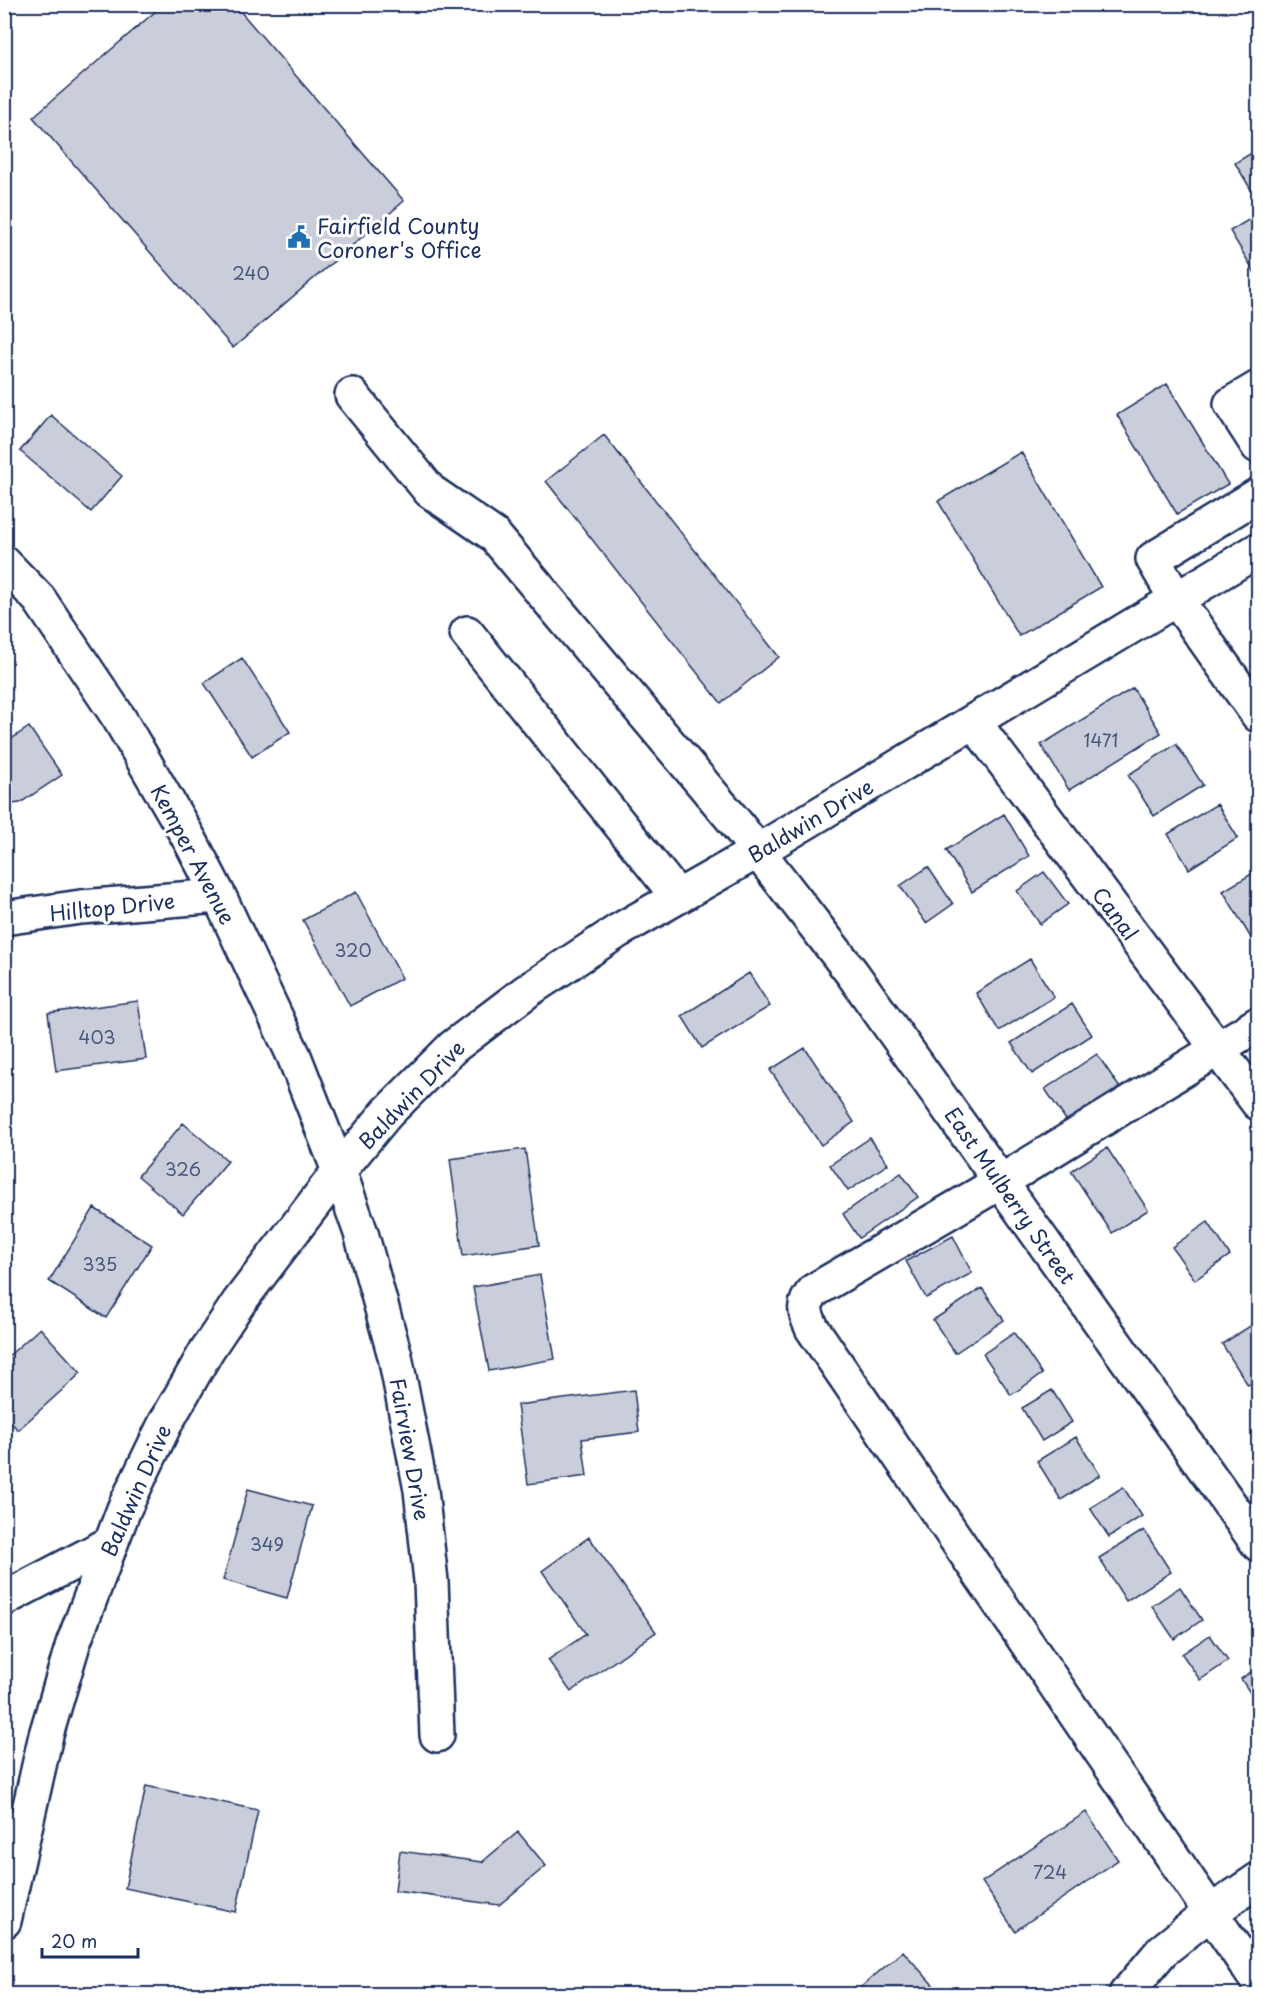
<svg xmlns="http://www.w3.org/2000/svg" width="1263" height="1999" font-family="'Playpen Sans',sans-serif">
<rect width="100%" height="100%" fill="#fff"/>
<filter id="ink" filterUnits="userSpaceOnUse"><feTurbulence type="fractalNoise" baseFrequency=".0167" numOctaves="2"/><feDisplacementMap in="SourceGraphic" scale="12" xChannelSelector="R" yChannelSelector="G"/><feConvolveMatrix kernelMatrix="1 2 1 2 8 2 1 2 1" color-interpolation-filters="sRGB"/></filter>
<g filter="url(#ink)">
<path fill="#caceda" stroke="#1b2f5e" stroke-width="1.5" d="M164 4H234L404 201 233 348 33 117Z
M1258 149V201L1235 163Z
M1258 214V278L1230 231Z
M1167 384 1228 484 1177 514 1117 415Z
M51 415 122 476 91 512 20 451Z
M604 435 779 657 721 703 546 481Z
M1021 452 1101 587 1019 636 938 501Z
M242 658 290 732 252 757 204 683Z
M1133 688 1161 733 1069 790 1041 745Z
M29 727 62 775 20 803 4 805V744Z
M1176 744 1203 785 1154 816 1128 775Z
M1217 804 1238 838 1189 869 1168 834Z
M1004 814 1029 856 972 892 946 850Z
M928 867 953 904 926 923 900 886Z
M1258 870V934L1251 938 1223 891Z
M1044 872 1068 904 1040 924 1017 891Z
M356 892 402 978 350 1006 303 920Z
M1030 959 1054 997 999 1031 976 993Z
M749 973 770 1006 702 1048 682 1016Z
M138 1001 146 1059 56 1071 48 1013Z
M1072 1004 1092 1035 1032 1074 1011 1043Z
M805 1048 854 1122 821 1145 770 1070Z
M1097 1054 1120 1088 1068 1123 1045 1089Z
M183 1123 228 1161 183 1214 138 1176Z
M870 1138 888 1164 848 1191 830 1165Z
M1107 1148 1148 1210 1112 1233 1071 1171Z
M525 1149 539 1245 463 1256 450 1159Z
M901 1173 918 1197 859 1238 843 1214Z
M94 1208 152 1245 106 1318 49 1281Z
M1208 1222 1230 1255 1195 1280 1172 1247Z
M953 1236 972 1273 926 1298 906 1261Z
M540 1275 555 1359 489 1371 473 1287Z
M982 1288 1004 1320 955 1353 933 1320Z
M1258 1321V1378L1248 1385 1222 1344Z
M40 1328 81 1373 18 1430 4 1415V1360Z
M1014 1333 1042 1374 1011 1395 983 1354Z
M634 1390 639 1432 582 1439 587 1476 528 1484 517 1405Z
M1052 1390 1072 1422 1042 1441 1022 1408Z
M1076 1437 1100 1475 1061 1500 1037 1461Z
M1123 1487 1142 1516 1109 1537 1090 1508Z
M248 1489 312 1506 287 1598 223 1580Z
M1144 1530 1171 1572 1126 1601 1099 1558Z
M589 1537 656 1632 571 1692 548 1660 586 1634 542 1571Z
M1180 1587 1202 1620 1174 1639 1152 1606Z
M1210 1635 1228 1661 1200 1680 1182 1654Z
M1258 1667V1705L1241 1679Z
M146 1786 258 1810 236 1912 125 1888Z
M1086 1812 1118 1860 1015 1931 982 1882Z
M518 1832 546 1866 499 1905 395 1891 400 1851 482 1862Z
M903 1951 941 1994H853Z"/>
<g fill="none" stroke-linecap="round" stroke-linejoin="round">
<g stroke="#1b2f5e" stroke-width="38">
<path id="minor" d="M1258 388 1231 404 1258 446
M352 395 430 491 494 535 735 822 852 973 1258 1544
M1258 495 1153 559 1176 599 1258 715
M4 563 39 599 119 718 191 842 219 896 294 1056 339 1171 361 1233 395 1356 421 1490 431 1581 437 1735
M467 633 678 897
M974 722 1258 1103
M4 918 81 907 219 896
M1258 1024 1002 1181 815 1290C802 1304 804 1311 812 1328L1258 1982
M4 1599 109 1544
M4 1921 46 1735 73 1644 124 1509 165 1424 207 1350 239 1302 339 1171 387 1113 453 1047 527 991 618 931 758 851 1258 550
M1126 1994 1162 1951 1211 1912 1258 1880"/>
</g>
<use href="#minor" stroke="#fff" stroke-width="33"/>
</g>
</g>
<defs>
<g id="civic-bare" transform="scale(1.8)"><path d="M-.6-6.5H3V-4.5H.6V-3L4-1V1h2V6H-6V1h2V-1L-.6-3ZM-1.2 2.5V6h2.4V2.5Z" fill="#1f6fb2" stroke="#fff" stroke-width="2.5" paint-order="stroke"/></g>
</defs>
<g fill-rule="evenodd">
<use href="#civic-bare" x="299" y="237"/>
</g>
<g text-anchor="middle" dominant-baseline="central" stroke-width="6" stroke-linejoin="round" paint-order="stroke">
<g font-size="18" fill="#47577d">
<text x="251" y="272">240</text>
<text x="1101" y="739">1471</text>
<text x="353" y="949">320</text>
<text x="97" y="1036">403</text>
<text x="183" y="1168">326</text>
<text x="100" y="1263">335</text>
<text x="267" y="1543">349</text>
<text x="1050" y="1871">724</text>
</g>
<g font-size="21" fill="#1b2f5e" stroke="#fff" text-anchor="start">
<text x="317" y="225">Fairfield County<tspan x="317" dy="24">Coroner's Office</tspan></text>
</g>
<g font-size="21" fill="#1b2f5e" stroke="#fff">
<text transform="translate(810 820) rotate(-31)">Baldwin Drive</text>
<text transform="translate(194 854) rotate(62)">Kemper Avenue</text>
<text transform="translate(112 906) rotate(-6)">Hilltop Drive</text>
<text transform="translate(1116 913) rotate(53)">Canal</text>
<text transform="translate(411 1094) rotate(-46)">Baldwin Drive</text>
<text transform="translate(1011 1195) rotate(55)">East Mulberry Street</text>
<text transform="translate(411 1449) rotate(80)">Fairview Drive</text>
<text transform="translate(135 1490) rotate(-66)">Baldwin Drive</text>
</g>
</g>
<rect width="1263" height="1999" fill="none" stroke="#fff" stroke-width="24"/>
<rect x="12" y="12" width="1239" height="1975" fill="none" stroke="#1b2f5e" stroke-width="2" filter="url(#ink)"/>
<path d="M42 1948v9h96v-9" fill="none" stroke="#1b2f5e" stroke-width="3"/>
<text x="51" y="1948" font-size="18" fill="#1b2f5e" stroke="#ffffff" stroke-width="4.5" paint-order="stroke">20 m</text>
</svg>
